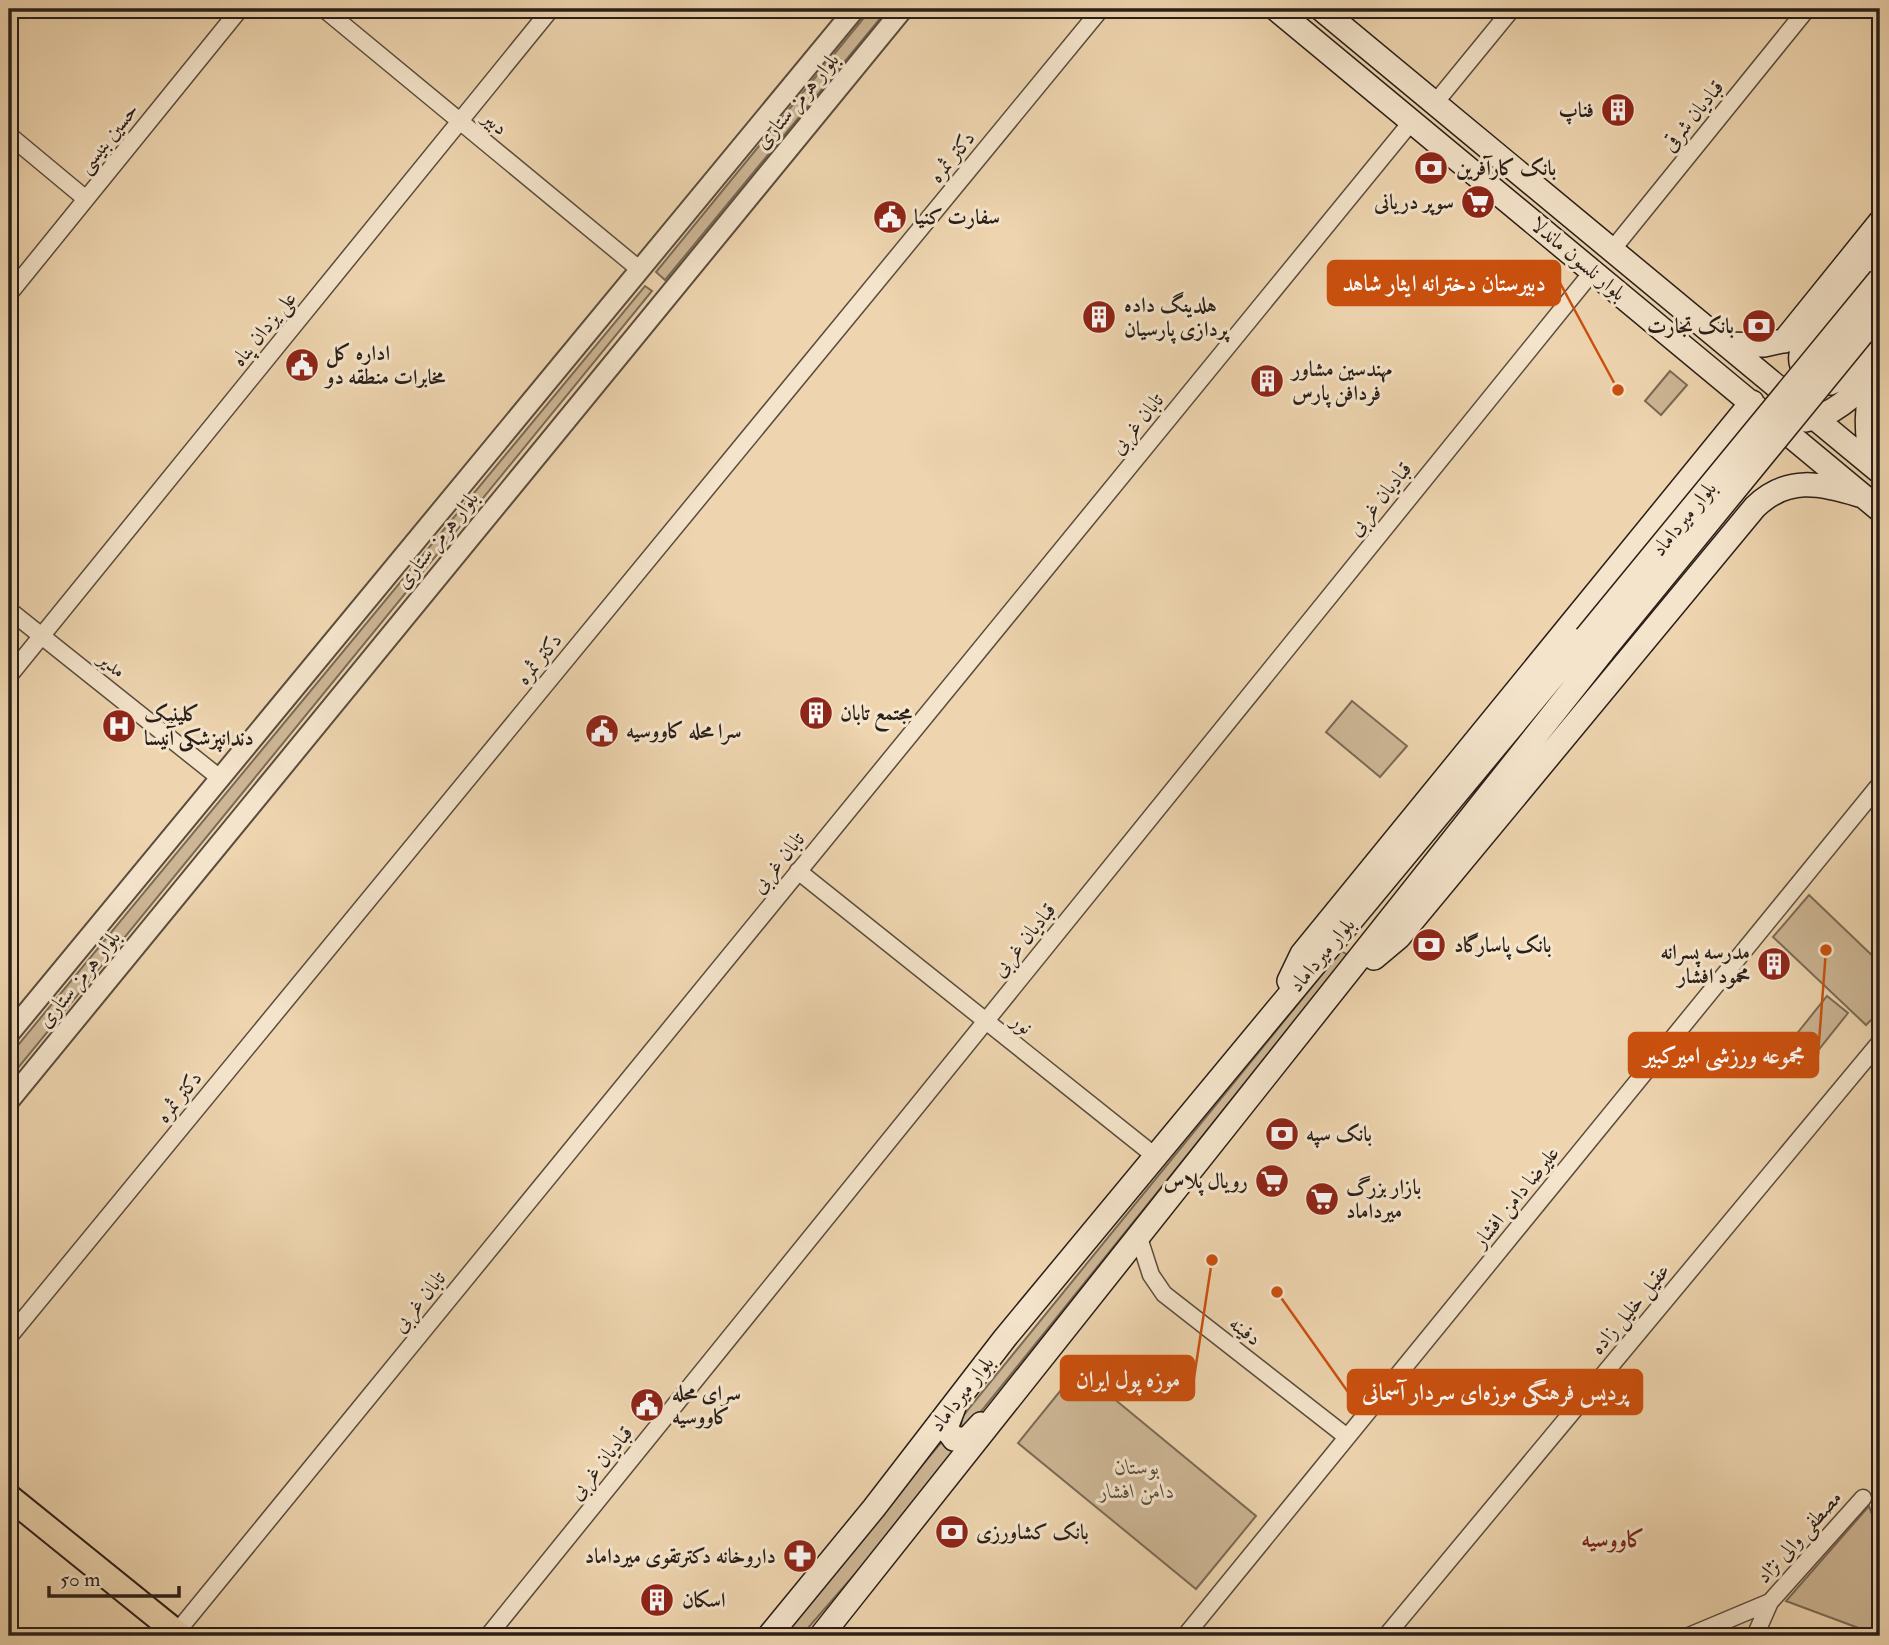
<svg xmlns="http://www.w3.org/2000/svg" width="1889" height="1645" font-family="'IM FELL Double Pica',Amiri,serif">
<rect width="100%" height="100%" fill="#eed5af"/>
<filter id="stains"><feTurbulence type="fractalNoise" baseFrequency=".00286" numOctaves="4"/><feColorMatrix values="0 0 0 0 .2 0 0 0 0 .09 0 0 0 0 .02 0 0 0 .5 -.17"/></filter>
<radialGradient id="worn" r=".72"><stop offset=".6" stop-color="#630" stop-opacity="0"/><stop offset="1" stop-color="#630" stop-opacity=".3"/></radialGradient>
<path fill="#cdb695" stroke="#7b6a56" stroke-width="2" d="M871 9H888L665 280 656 272Z
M645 286 652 291 9 1079V1056Z
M1670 371 1687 385 1661 415 1645 401Z
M1352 701 1407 746 1380 777 1326 732Z
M1809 895 1880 963V1011L1866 1025 1773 937Z
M1341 951 1348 955 971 1424 961 1427 962 1417Z
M1827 996 1848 1013 1816 1053 1795 1036Z
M1078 1369 1256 1516 1196 1589 1018 1443Z
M944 1439 952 1449 962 1451 801 1636H779Z
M1869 1506 1880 1538V1636L1786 1601Z"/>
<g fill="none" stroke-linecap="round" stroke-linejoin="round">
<g stroke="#5a4c3e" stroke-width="19">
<path id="minor" d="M324 9 639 269
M1435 103 1512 9
M9 135 86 199
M1612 250 1807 9
M9 294 240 9
M9 610 221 779
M9 676 551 9
M798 871 1155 1156
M1140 1241 1151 1275 1164 1294 1347 1437
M9 1337 1101 9
M176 1633 1412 121
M488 1636 1593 271
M1185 1636 1880 784
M1386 1636 1880 1042
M1689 1636 1770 1602 1863 1498
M1755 1636 1770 1602"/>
</g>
<g stroke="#5a4c3e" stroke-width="23">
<path id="tertiary" d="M9 1034 855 9
M9 1101 903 9"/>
</g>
<g stroke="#291e18" stroke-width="26">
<path id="secondary" d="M1276 9 1880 510
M1321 9 1880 472
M1874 318C1865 352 1864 369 1830 383 1808 378 1793 367 1805 343L1880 252
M1784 341 1880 222
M1726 344 1764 345 1796 338
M1805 420C1837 416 1859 389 1880 368
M1873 466C1865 433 1865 404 1876 372
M1374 958 1399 937 1755 507C1787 476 1820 483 1859 495
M1289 981 1302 954 1752 402
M954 1407 946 1428 954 1439H967L981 1424
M769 1636 874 1508 1005 1338 1586 637
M821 1636C1084 1309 1344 980 1603 651"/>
</g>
<g stroke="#291e18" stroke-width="28">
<path id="primary" d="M9 1497 181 1636"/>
</g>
<use href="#minor" stroke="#f4e4cb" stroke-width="16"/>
<use href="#tertiary" stroke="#f4e4cb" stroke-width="19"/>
<use href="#secondary" stroke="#f4e4cb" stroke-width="23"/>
<use href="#primary" stroke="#eed5af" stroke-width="24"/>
<g stroke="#291e18" stroke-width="26" stroke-linecap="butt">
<path id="secondary-bridge" d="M1586 637 1880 279
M1603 651 1880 312"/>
</g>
<use href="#secondary-bridge" stroke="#f4e4cb" stroke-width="23"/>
</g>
<defs>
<g id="building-disc" transform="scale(1.75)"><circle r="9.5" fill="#8f2418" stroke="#f4e4cb"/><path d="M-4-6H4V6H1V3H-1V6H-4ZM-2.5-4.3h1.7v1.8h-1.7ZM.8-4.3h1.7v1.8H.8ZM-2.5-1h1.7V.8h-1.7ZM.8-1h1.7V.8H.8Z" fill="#fff"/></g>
<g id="bank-disc" transform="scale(1.75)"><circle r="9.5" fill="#8f2418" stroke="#f4e4cb"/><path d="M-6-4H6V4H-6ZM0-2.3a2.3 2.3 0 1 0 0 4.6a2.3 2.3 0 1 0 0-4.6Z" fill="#fff"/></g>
<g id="supermarket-disc" transform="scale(1.75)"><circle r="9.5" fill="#8f2418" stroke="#f4e4cb"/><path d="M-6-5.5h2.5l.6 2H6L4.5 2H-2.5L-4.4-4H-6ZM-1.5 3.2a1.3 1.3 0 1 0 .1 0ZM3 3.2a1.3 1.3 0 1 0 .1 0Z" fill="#fff"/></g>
<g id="civic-disc" transform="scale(1.75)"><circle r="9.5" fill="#8f2418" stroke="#f4e4cb"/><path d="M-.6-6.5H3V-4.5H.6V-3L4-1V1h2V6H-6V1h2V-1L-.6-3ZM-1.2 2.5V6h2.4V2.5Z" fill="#fff"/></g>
<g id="hospital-disc" transform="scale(1.75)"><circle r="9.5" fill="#8f2418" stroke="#f4e4cb"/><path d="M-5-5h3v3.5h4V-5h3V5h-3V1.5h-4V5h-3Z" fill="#fff"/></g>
<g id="pharmacy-disc" transform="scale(1.75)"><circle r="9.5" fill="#8f2418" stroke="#f4e4cb"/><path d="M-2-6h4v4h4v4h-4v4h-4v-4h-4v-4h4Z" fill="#fff"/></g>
</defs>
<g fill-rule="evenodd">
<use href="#building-disc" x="1618" y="110"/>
<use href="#bank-disc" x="1431" y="168"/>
<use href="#supermarket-disc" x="1478" y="202"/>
<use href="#civic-disc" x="890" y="217"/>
<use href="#building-disc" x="1099" y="317"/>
<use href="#bank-disc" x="1759" y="326"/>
<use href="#civic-disc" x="302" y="365"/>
<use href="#building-disc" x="1267" y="381"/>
<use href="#building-disc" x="816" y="713"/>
<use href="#hospital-disc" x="119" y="726"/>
<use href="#civic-disc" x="602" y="731"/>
<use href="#bank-disc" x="1429" y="945"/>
<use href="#building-disc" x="1774" y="964"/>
<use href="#bank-disc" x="1282" y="1134"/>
<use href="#supermarket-disc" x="1272" y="1181"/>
<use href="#supermarket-disc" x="1322" y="1199"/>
<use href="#civic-disc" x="647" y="1405"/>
<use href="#bank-disc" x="952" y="1532"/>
<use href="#pharmacy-disc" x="800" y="1556"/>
<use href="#building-disc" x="657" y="1600"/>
</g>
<g text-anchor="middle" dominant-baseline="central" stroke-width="6" stroke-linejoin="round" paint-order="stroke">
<g font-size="21" fill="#291e18" stroke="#f4e4cb">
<text transform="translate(797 101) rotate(-50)">بلوار هرمز ستاری</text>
<text transform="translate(1693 116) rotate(-51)">قبادیان شرقی</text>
<text transform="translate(495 123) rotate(40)">دبیر</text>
<text transform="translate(108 138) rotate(-51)">حسین بنیسی</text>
<text transform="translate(952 157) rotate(-51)">دکتر ثمره</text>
<text transform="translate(1578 259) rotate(40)">بلوار نلسون ماندلا</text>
<text transform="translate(264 329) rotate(-51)">علی یزدان پناه</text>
<text transform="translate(1137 424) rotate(-51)">تابان غربی</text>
<text transform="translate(1380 499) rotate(-51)">قبادیان غربی</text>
<text transform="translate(1684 519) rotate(-51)">بلوار میرداماد</text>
<text transform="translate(437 540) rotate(-51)">بلوار هرمز ستاری</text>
<text transform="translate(539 659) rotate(-51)">دکتر ثمره</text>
<text transform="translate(112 665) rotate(39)">مدیر</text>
<text transform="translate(778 863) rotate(-51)">تابان غربی</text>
<text transform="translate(1024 940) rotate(-51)">قبادیان غربی</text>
<text transform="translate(1322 955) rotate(-50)">بلوار میرداماد</text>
<text transform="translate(79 979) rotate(-51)">بلوار هرمز ستاری</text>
<text transform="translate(1022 1024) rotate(39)">نور</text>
<text transform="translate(179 1097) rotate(-51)">دکتر ثمره</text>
<text transform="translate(1516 1197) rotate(-51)">علیرضا دامن افشار</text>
<text transform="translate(419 1302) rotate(-51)">تابان غربی</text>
<text transform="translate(1630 1309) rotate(-50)">عقیل خلیل زاده</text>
<text transform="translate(1245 1331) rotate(38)">دفینه</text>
<text transform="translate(962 1394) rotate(-52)">بلوار میرداماد</text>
<text transform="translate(601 1463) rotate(-51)">قبادیان غربی</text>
<text transform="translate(1799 1537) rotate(-48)">مصطفی والی نژاد</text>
</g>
<g font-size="21" font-weight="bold" fill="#291e18" stroke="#f4e4cb" text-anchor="start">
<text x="1594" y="110" text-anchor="end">فناپ</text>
<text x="1456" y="168">بانک کارآفرین</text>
<text x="1454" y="202" text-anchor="end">سوپر دریانی</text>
<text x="914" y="217">سفارت کنیا</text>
<text x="1124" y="305">هلدینگ داده<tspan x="1124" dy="24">پردازی پارسیان</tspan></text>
<text x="1734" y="326" text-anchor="end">بانک تجارت</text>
<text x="326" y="353">اداره کل<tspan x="326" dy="24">مخابرات منطقه دو</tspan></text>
<text x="1292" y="369">مهندسین مشاور<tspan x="1292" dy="24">فردافن پارس</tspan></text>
<text x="840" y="713">مجتمع تابان</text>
<text x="144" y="714">کلینیک<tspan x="144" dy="24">دندانپزشکی آنیسا</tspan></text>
<text x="626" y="731">سرا محله کاووسیه</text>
<text x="1454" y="945">بانک پاسارگاد</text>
<text x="1750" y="952" text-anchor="end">مدرسه پسرانه<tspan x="1750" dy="24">محمود افشار</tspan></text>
<text x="1306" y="1134">بانک سپه</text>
<text x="1248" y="1181" text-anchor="end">رویال پلاس</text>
<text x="1346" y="1187">بازار بزرگ<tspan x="1346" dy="24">میرداماد</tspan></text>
<text x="672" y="1393">سرای محله<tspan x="672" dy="24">کاووسیه</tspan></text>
<text x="976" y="1532">بانک کشاورزی</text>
<text x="776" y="1556" text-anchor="end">داروخانه دکترتقوی میرداماد</text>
<text x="682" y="1600">اسکان</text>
</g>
<g font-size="21" font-style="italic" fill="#5a4c3e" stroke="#f4e4cb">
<text x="1137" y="1467">بوستان<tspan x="1137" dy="24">دامن افشار</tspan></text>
</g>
<g font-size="23" font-weight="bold" fill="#7a1f14" stroke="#f4e4cb">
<text x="1613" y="1539">کاووسیه</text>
</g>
</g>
<path fill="none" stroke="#cb500e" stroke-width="2.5" d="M1618 390L1560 283M1826 950L1818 1055M1212 1260L1194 1378M1277 1292L1348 1392"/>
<g fill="#cb500e" stroke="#f4e4cb" stroke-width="2.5">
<circle cx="1618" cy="390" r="7"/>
<circle cx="1826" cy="950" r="7"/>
<circle cx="1212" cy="1260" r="7"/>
<circle cx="1277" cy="1292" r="7"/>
</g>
<g fill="#cb500e" stroke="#cb500e" stroke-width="2.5">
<rect x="1328" y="261" width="232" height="44" rx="7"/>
<rect x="1629" y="1033" width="189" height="44" rx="7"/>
<rect x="1061" y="1356" width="133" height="44" rx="7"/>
<rect x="1348" y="1370" width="294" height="44" rx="7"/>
</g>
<g font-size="23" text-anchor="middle" font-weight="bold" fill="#fff">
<text x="1444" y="291">دبیرستان دخترانه ایثار شاهد</text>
<text x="1724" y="1063">مجموعه ورزشی امیرکبیر</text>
<text x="1128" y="1387">موزه پول ایران</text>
<text x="1495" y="1400">پردیس فرهنگی موزه‌ای سردار آسمانی</text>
</g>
<rect width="1889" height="1645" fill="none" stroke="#eed5af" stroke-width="35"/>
<rect x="10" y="10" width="1868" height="1624" fill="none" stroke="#291e18" stroke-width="3.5"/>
<rect x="18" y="18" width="1854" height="1610" fill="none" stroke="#291e18" stroke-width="2"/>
<path d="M49 1586v10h130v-10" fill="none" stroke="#291e18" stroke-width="3.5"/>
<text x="60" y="1586" font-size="21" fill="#291e18" stroke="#f4e4cb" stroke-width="5" paint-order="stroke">50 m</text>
<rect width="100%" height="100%" filter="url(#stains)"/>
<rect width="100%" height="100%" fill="url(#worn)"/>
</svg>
